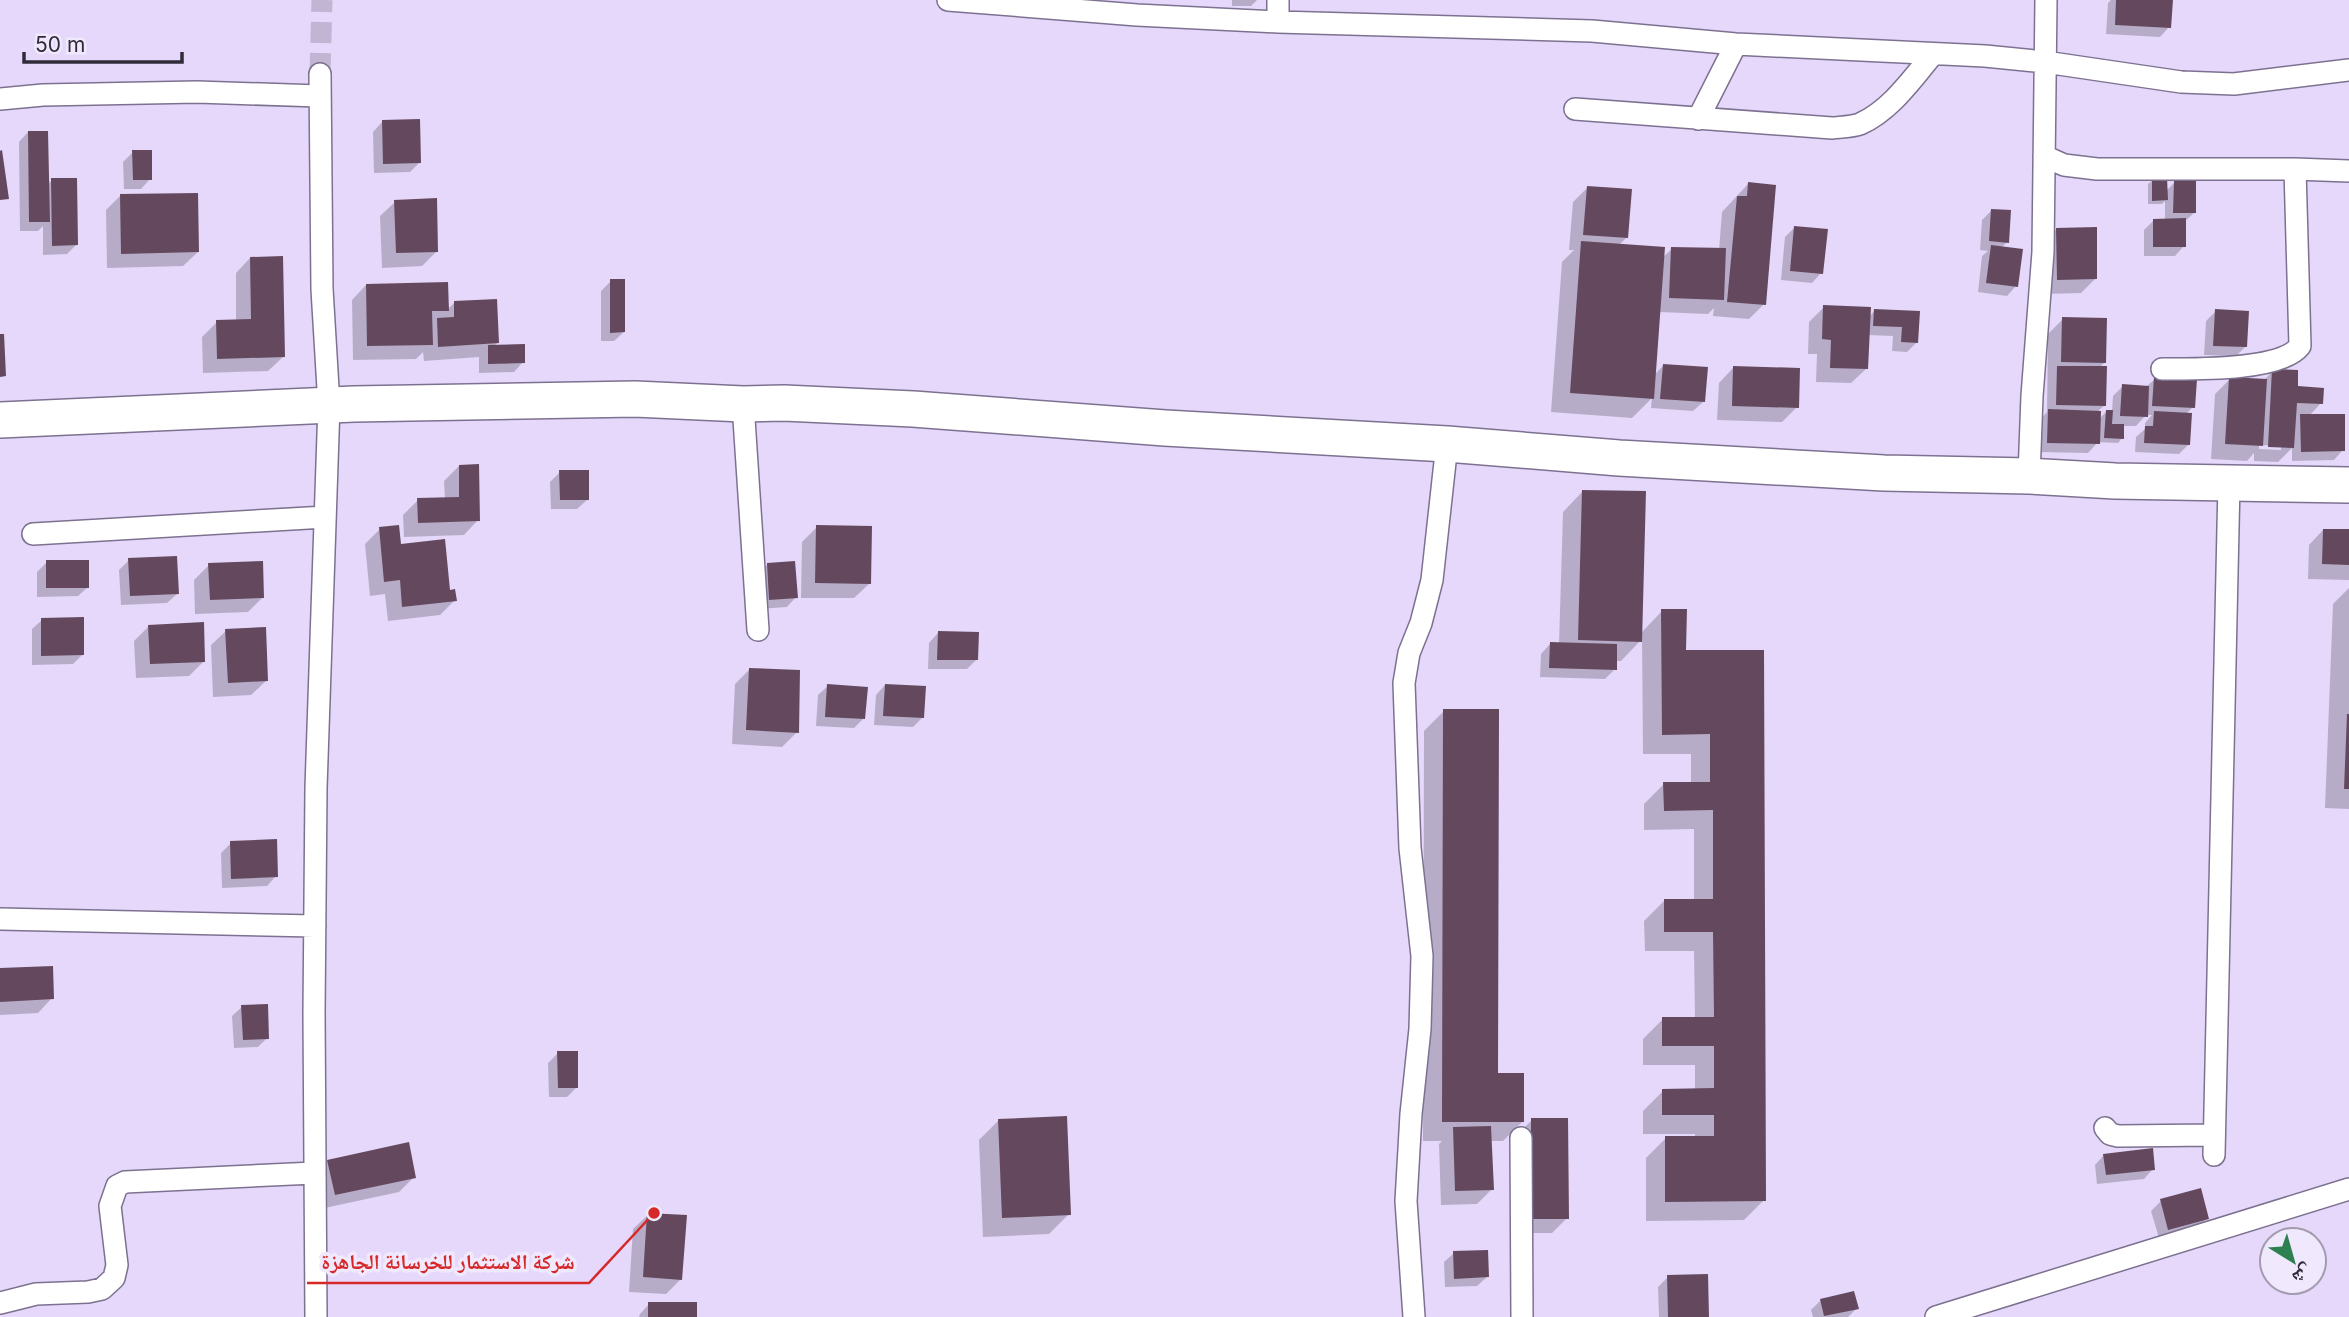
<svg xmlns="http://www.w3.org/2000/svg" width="2349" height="1317" font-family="Inter,'Noto Naskh Arabic',sans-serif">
<rect width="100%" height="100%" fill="#e5d8fa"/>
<path fill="#0003" fill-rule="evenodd" d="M1232 0H1257L1251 6H1232Z
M2111 0H2171L2169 27 2160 37 2106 34 2108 3Z
M382 122 419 163 410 172 374 173 373 132Z
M28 132 47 185 52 180 76 245 67 254 43 255V226L38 231H20L19 142Z
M133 152 150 179 141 189H124L123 162Z
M2153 180 2166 191 2175 182 2194 213 2184 222V246L2175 256H2144V230L2154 220H2165V201L2162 204H2148V184Z
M1748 184 1764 304 1749 319 1713 316 1714 308 1708 314 1659 312 1654 375 1664 365 1703 402 1693 411 1651 408 1652 398 1632 418 1551 412 1562 262 1574 250H1569L1573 202 1588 187 1626 238 1619 245 1663 257 1672 249 1719 250 1722 212Z
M121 195 198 252 183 266 107 268 106 210Z
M395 202 437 251 422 266 382 268 380 216Z
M1991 211 2007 242 2001 248 2016 286 2007 296 1978 292 1982 256 1988 251 1980 250 1982 220Z
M1795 227 1821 273 1812 283 1781 280 1785 237Z
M2056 230 2096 278 2081 293 2043 294 2041 245Z
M250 258 283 357 268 371 203 373 202 337 217 322 236 321V273Z
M611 281 624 332 614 341H601V291Z
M366 285 447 310 454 303 498 342 493 347 523 362 514 372 479 373V357L424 361 423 352 416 359 353 360 352 300Z
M1824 307 1869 317 1875 310 1918 312 1917 342 1907 352 1892 351 1893 336 1868 335 1866 369 1851 383 1816 382 1817 354H1808L1809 322Z
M2216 311 2245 347 2236 356 2204 355 2206 321Z
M2063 319 2105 362 2099 368 2105 405 2099 410V419L2106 412H2112L2113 396 2123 386 2146 387 2155 379 2193 407 2185 415 2189 444 2179 454 2135 452 2136 437 2145 429V423L2152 415H2146L2136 426H2123L2122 438 2118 443 2098 442 2088 453 2038 452 2040 420 2047 412 2048 334Z
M1733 368 1797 407 1782 422 1717 420 1719 383Z
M2273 371 2321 403 2309 416 2343 450 2334 460 2292 461V448L2278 462 2254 461V453L2247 461 2211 459 2215 394 2230 379 2263 381ZM2259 445 2281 446V450L2259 449Z
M459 466 478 520 464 535 404 537 403 515 418 500 445 499 444 481Z
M560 472 587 500 577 509H551L550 482Z
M1582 492 1641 633 1662 611 1685 652 1763 651 1764 1200 1744 1220 1646 1221V1158L1666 1138H1695V1134H1643V1111L1663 1091 1695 1090V1065H1643V1039L1663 1019H1695L1694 951H1645L1644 921 1664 901H1694V829L1644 830V804L1664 784H1691V754H1643L1642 639 1621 661H1615V669L1605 679 1540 677 1541 654 1550 644H1559L1563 512Z
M817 527 869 584 854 598H801L802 542Z
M380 529 449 592 455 600 440 615 388 621 385 594 370 596 365 544Z
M2323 530 2349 531V580L2308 579 2309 545Z
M129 560 177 594 167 603 121 605 119 570Z
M47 562 88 587 78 596 37 597V572Z
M768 564 796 597 787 607 760 609 758 574Z
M209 565 263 597 248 612 195 614 194 580Z
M2349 588V809L2325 808 2333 604Z
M42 620 82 655 73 664 32 665V629Z
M149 626 204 661 189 676 136 678 134 641Z
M226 631 266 681 251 695 213 697 211 645Z
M938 633 976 660 967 669H928L929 643Z
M750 669 797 732 782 747 732 744 735 684Z
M885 685 922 718 913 727 874 725 876 695Z
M828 686 864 718 854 728 816 726 818 695Z
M1444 711 1497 1075 1523 1121 1503 1141H1490L1492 1189 1477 1204 1441 1205 1439 1144 1442 1141H1423L1424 731Z
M231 843 276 876 267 886 222 888 221 853Z
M0 970 52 998 38 1013 0 1015Z
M242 1007 267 1038 258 1047 234 1048 232 1016Z
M558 1053 576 1088 567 1097H549L548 1063Z
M999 1120 1069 1214 1049 1234 983 1237 979 1140Z
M1532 1120 1567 1218 1552 1233H1517V1135Z
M2104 1155 2153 1169 2144 1179 2097 1184 2095 1165Z
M328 1161 414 1177 399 1192 320 1209 313 1176Z
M2161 1201 2207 1218 2198 1228 2159 1238 2151 1211Z
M648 1215 681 1279 666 1294 629 1292 633 1229Z
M1454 1253 1487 1277 1477 1286 1445 1287 1444 1262Z
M1668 1277 1707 1317H1659L1658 1287Z
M1821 1300 1857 1308 1848 1317H1813L1811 1310Z
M649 1304 695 1317H639L640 1314Z"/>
<path fill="#64495e" d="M2116 0H2173L2171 28 2115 25Z
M420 119 421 163 383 164 382 120Z
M28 131H48L50 222H29Z
M2 150 9 199 0 200V151Z
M132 150H152V180H133Z
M2167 177 2168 200 2152 201V178Z
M51 178H77L78 245 52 246Z
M2174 181H2196V213H2173Z
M1748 182 1776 185 1766 305 1727 302 1737 196H1747Z
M1587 186 1632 189 1628 238 1583 235Z
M198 193 199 252 121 254 120 194Z
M437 198 438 252 396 253 394 200Z
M1991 209 2011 210 2009 243 1989 241Z
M2186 218V247H2153V219Z
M1794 226 1828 229 1823 274 1790 271Z
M2097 227V279L2057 280 2056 228Z
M1581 241 1665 247 1654 399 1570 393Z
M1991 245 2023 249 2018 287 1986 283Z
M1671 247 1726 248 1724 300 1669 298Z
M283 256 285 357 217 359 216 320 251 319 250 257Z
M610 279H625V332L610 333Z
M448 282 449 311H432L433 345 367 346 366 284Z
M497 299 499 343 438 347 437 318 454 317V301Z
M1823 305 1871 307 1868 369 1830 368 1831 340 1822 339Z
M1874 309 1920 311 1918 343 1901 342 1902 327 1873 326Z
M2215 309 2249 311 2247 347 2213 346Z
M2062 317 2107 318 2106 363 2061 362Z
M0 334H4L6 376 0 377Z
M525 344V363L488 364V345Z
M1663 364 1708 367 1705 402 1660 399Z
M1733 366 1800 368 1799 408 1732 406Z
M2057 366H2107L2106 406 2056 405Z
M2272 369 2298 370V386L2324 388 2323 404 2297 403 2294 448 2268 447Z
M2154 377 2197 379 2195 408 2152 406Z
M2229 377 2267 379 2263 446 2225 444Z
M2122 384 2149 386 2148 417 2120 416Z
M2048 409 2101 411 2100 444 2047 443Z
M2106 410H2113L2112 424H2124V439L2104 438Z
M2154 411 2192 413 2190 445 2144 443 2145 426H2153Z
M2300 414H2345V451L2301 452Z
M479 464 480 521 418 523 417 498 459 497V465Z
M559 470H589V500H560Z
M1582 490 1646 491 1642 642 1578 640Z
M399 525 401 544 445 539 450 590 455 589 457 601 402 607 400 580 384 582 379 527Z
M816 525 872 526 871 584 815 583Z
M2323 529H2349V565L2322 564Z
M177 556 179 594 130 596 128 558Z
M46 560H89V588H46Z
M263 561 264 598 210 600 208 563Z
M795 561 798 598 769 600 767 563Z
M1661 609H1687L1686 650H1764L1766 1201 1665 1202V1136H1714V1115H1662V1089L1714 1088V1046H1662V1017H1714L1713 932H1664V899H1713V810L1664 811 1663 782H1710V734L1662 735Z
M84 617V655L41 656V618Z
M204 622 205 662 150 664 148 625Z
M266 627 268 681 228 683 225 629Z
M938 631 979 632 978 660H937Z
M1550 642 1617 644V670L1549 668Z
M749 668 800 670 799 733 746 730Z
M827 684 868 687 865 719 825 717Z
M885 684 926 686 924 718 883 716Z
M1443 709H1499L1498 1073H1524V1122H1442Z
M2347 714H2349V789H2344Z
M277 839 278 877 231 879 230 841Z
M53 966 54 999 0 1002V968Z
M268 1004 269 1039 243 1040 241 1005Z
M557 1051H578V1088H558Z
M1067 1116 1071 1215 1002 1218 998 1119Z
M1531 1118H1568L1569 1219H1531Z
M1491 1126 1494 1190 1455 1191 1453 1127Z
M409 1142 416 1178 335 1195 327 1160Z
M2153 1148 2155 1170 2106 1175 2103 1154Z
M2201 1188 2209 1219 2168 1230 2160 1199Z
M647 1213 687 1215 682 1280 643 1277Z
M1488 1250 1489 1277 1454 1279 1453 1251Z
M1708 1274 1709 1317H1668L1667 1275Z
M1854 1291 1859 1309 1824 1316 1820 1299Z
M648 1302H697V1317H648Z"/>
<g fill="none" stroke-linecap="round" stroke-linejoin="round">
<path stroke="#c1b5d3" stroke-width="21" stroke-dasharray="21 10" stroke-linecap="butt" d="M320 74 322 0"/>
<g stroke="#7d7190" stroke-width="24">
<path id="minor" d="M948 0 1137 15 1278 22 1592 31 1736 44 1985 56 2045 62 2181 82 2234 84 2349 70
M1278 22V0
M0 99 43 95 197 92 319 96
M1575 109 1832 128C1841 127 1852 127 1860 124 1891 110 1912 79 1933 54
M1698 119 1736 44
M2044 156 2064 165 2097 169H2295L2349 171
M2162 369C2194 369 2281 371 2300 346L2295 169
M743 404 758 630
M2029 476 2032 396 2043 252 2046 0
M33 534 325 517
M0 919 315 926
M2105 1128 2110 1134 2118 1136 2214 1135
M1521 1138 1522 1317
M2214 1155 2229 483
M0 1303 36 1294 88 1292 102 1289 114 1278 117 1265 110 1206 117 1186 125 1182 314 1173
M316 1317 314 1013 316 788 329 405 322 289 320 74
M1414 1317 1406 1201 1411 1114 1420 1029 1422 956 1410 848 1404 683 1409 653 1421 623 1432 580 1447 444
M1936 1317 2349 1189"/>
</g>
<g stroke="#7d7190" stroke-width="38">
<path id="primary" d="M0 420 354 404 635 399 743 404 784 403 913 409 1165 428 1447 444 1619 458 1884 473 2029 476 2115 481 2349 485"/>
</g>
<use href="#minor" stroke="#fff" stroke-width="21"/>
<use href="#primary" stroke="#fff" stroke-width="35"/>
</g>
<path fill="none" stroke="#d62828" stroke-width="2.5" d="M654 1213L589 1283H307"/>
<circle fill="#d62828" stroke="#f0e8fd" stroke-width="2.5" cx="654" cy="1213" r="7"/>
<g font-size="21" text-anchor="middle" font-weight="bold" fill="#d62828" stroke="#f0e8fd" stroke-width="7" stroke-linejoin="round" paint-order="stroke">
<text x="448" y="1269">شركة الاستثمار للخرسانة الجاهزة</text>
</g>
<g transform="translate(2293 1261) rotate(143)"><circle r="33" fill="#f0e8fd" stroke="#a39cae" stroke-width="2"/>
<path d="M0-5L12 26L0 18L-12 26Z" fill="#2e8051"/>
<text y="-10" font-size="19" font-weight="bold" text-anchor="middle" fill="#302b38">ش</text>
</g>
<path d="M24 52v10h158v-10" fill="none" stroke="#302b38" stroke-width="3.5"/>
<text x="35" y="52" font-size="21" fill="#302b38" stroke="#f0e8fd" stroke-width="5" paint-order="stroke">50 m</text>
</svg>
